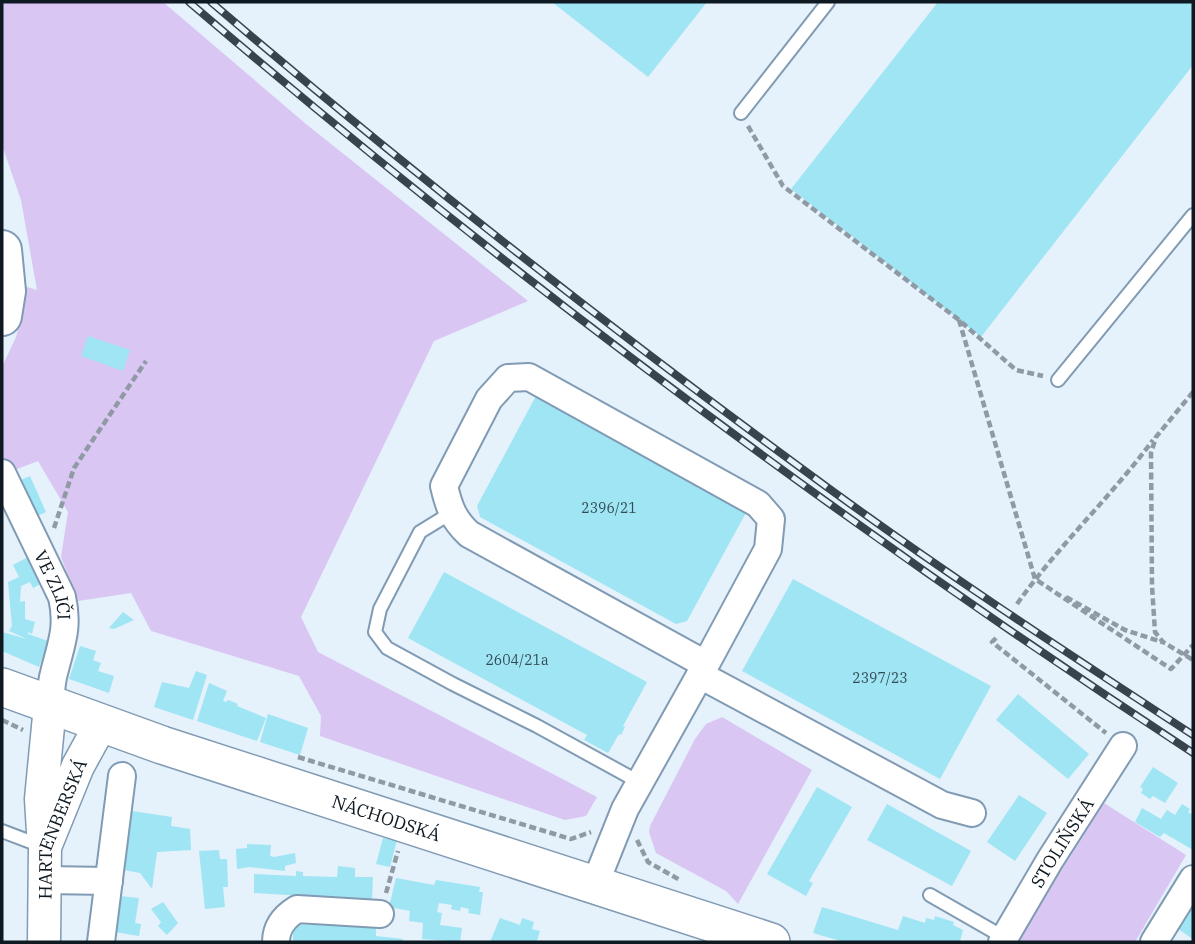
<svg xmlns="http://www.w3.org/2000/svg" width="1195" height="944" font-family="'IBM Plex Serif',serif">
<rect width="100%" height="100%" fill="#e5f1fb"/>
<path fill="#d9c6f3" d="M2 2H163L306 124 528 301 434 341 301 617 318 652 597 797 586 816 565 820 320 736 321 716 299 676 151 631 131 593 78 601 61 557 68 512 38 461 12 471 2 456V367L16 337 22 315 24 286 37 290 21 200 2 145Z
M722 717 812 770 738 904 726 891 656 853 649 832 650 826 695 739 706 724Z
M1104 803 1186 855 1135 942H1019L1021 931Z"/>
<path fill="#9fe5f4" d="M552 2H707L648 77Z
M938 2H1193V65L981 337 791 189Z
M88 336 130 350 123 371 81 356Z
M537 394 748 509 687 621 676 624 480 517 477 506Z
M30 476 46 512 33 518 16 482Z
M32 555 46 581 33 588 30 582 21 586 20 602 25 601V619L35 622 32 634 28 632V634L48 641 39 667 2 651V632L27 639 9 631 12 626 8 582 19 577 13 565Z
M444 572 647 682 623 726 625 727 621 735 619 734 608 753 584 740 587 735 408 638Z
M793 579 991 686 940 779 742 671Z
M123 612 134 620 114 629 109 628Z
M80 646 96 651 93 660 101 663 98 671 114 676 109 693 69 679Z
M196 671 207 675 193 720 154 707 162 682 189 688Z
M209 683 227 691 223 701 226 702 228 700 238 704 237 706 266 718 257 741 197 721Z
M1018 694 1089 754 1068 779 996 720Z
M268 714 308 728 300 755 260 742Z
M1153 767 1178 783 1165 803 1153 796 1150 799 1141 793 1143 789 1140 787Z
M817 787 852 807 809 881 813 883 806 896 767 874Z
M1019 795 1047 813 1015 861 987 842Z
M887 804 971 851 952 886 867 840Z
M1182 804 1190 809 1188 812 1193 815V850L1164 833 1160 837 1135 822 1142 808 1161 819 1167 810 1175 815Z
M132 811 172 817 171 826 190 829 191 850 157 852 152 889 140 873 124 870Z
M383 838 397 840 390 867 376 864Z
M247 844 271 845 270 856 274 857 295 853 296 863 285 866V871L249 867 237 869 236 849 247 848Z
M219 850 220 859H227L228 887H223L225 907 205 909 199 851Z
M338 866 355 868V877H373L372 900 254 893V874L296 876V871L303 872V876L337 877Z
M396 878 434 885 436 880 480 887 479 892H483L480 915 468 913 469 909 461 907 460 911 451 909 452 905 439 903 437 912 442 913 440 925 462 928 460 942 422 939 423 923 409 921 410 911 389 907Z
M120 896 139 898 135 923 141 924 139 936 115 932Z
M1193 901V939L1178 929Z
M163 902 178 923 167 935 158 926 161 922 151 909Z
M822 907 898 930 903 916 925 923 926 918 934 920 935 916 954 922 953 925 963 930 960 942H844L813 933Z
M500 918 520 925 522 918 534 922 532 929 540 931 537 941 490 942Z
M362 923 376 927V936L403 939V942H293V925Z"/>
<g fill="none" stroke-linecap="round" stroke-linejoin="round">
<g stroke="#809bb3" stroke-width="16">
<path id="service" d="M741 113 828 2
M1058 380 1193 215
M451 513 420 532 380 609 375 632 387 648 453 684 537 726 639 782
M2 831 44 847
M930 895 1005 938"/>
</g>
<g stroke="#809bb3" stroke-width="30">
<g id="minor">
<path id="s1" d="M2 473 62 597C69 628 61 644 54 673 51 683 51 695 50 706"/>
<path d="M700 675 768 549 771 519 758 504 529 377 508 378 489 399 444 486C449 507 453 519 469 534L705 664"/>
<path d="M45 880 109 881"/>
<path d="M595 884 625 809 700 675 942 805 972 813"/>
<path d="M101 942 122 776"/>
<path d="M276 942C276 927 284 917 297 909L380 914"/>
<path id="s2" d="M1002 942 1050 860 1123 746"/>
<path d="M1154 942 1193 879"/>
</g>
</g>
<g stroke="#809bb3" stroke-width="35">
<g id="tertiary">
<path d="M43 832 41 799 50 706"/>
<path id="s3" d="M44 942 45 847 78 766 101 724"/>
</g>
</g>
<g stroke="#809bb3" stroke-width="40">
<g id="secondary">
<path id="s4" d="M2 687 162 745 771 942"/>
</g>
</g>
<g stroke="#809bb3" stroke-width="42">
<path id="motorway" d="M2 250 6 291 2 316"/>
</g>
<path stroke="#8f9aa4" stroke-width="4.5" stroke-dasharray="7 3.5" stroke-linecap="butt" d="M748 126 783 186 959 320 1016 370 1043 376
M959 320 1035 579 1171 669 1193 645
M1193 392 1156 437 1151 453 1152 586 1155 632 1163 642 1193 660
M54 528 74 468 146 361
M1066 597 1125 630 1162 642
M1017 604C1058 546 1111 497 1153 440
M996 638 992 642 1106 733
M2 720 23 730
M298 757 571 839 591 832
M637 840 648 862 680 880
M386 893 398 851"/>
<use href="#service" stroke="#fff" stroke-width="12"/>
<use href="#minor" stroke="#fff" stroke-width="26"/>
<use href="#tertiary" stroke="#fff" stroke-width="32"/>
<use href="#secondary" stroke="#fff" stroke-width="37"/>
<use href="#motorway" stroke="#fff" stroke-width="38"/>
<g stroke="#38434c" stroke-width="8">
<path id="rail" d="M189 2C508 275 842 523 1193 753
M211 2C402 165 599 320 801 468 928 562 1061 649 1193 735"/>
</g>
<use href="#rail" stroke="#e5f1fb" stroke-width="5" stroke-dasharray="16" stroke-linecap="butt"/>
</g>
<g text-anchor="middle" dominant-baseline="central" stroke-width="7" stroke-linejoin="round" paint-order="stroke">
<g font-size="14" fill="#334c56">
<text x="609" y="508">2396/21</text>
<text x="517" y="660">2604/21a</text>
<text x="880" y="678">2397/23</text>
</g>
<g font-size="18" fill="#0f1922" stroke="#e5f1fb">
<text stroke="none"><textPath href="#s1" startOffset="124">VE ZLIČI</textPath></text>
<text stroke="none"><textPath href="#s4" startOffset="406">NÁCHODSKÁ</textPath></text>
<text stroke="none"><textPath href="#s3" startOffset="116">HARTENBERSKÁ</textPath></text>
<text stroke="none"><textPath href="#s2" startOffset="116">STOLIŇSKÁ</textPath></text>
</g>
</g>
<rect width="1195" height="944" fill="none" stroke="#0f1922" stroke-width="7"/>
</svg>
